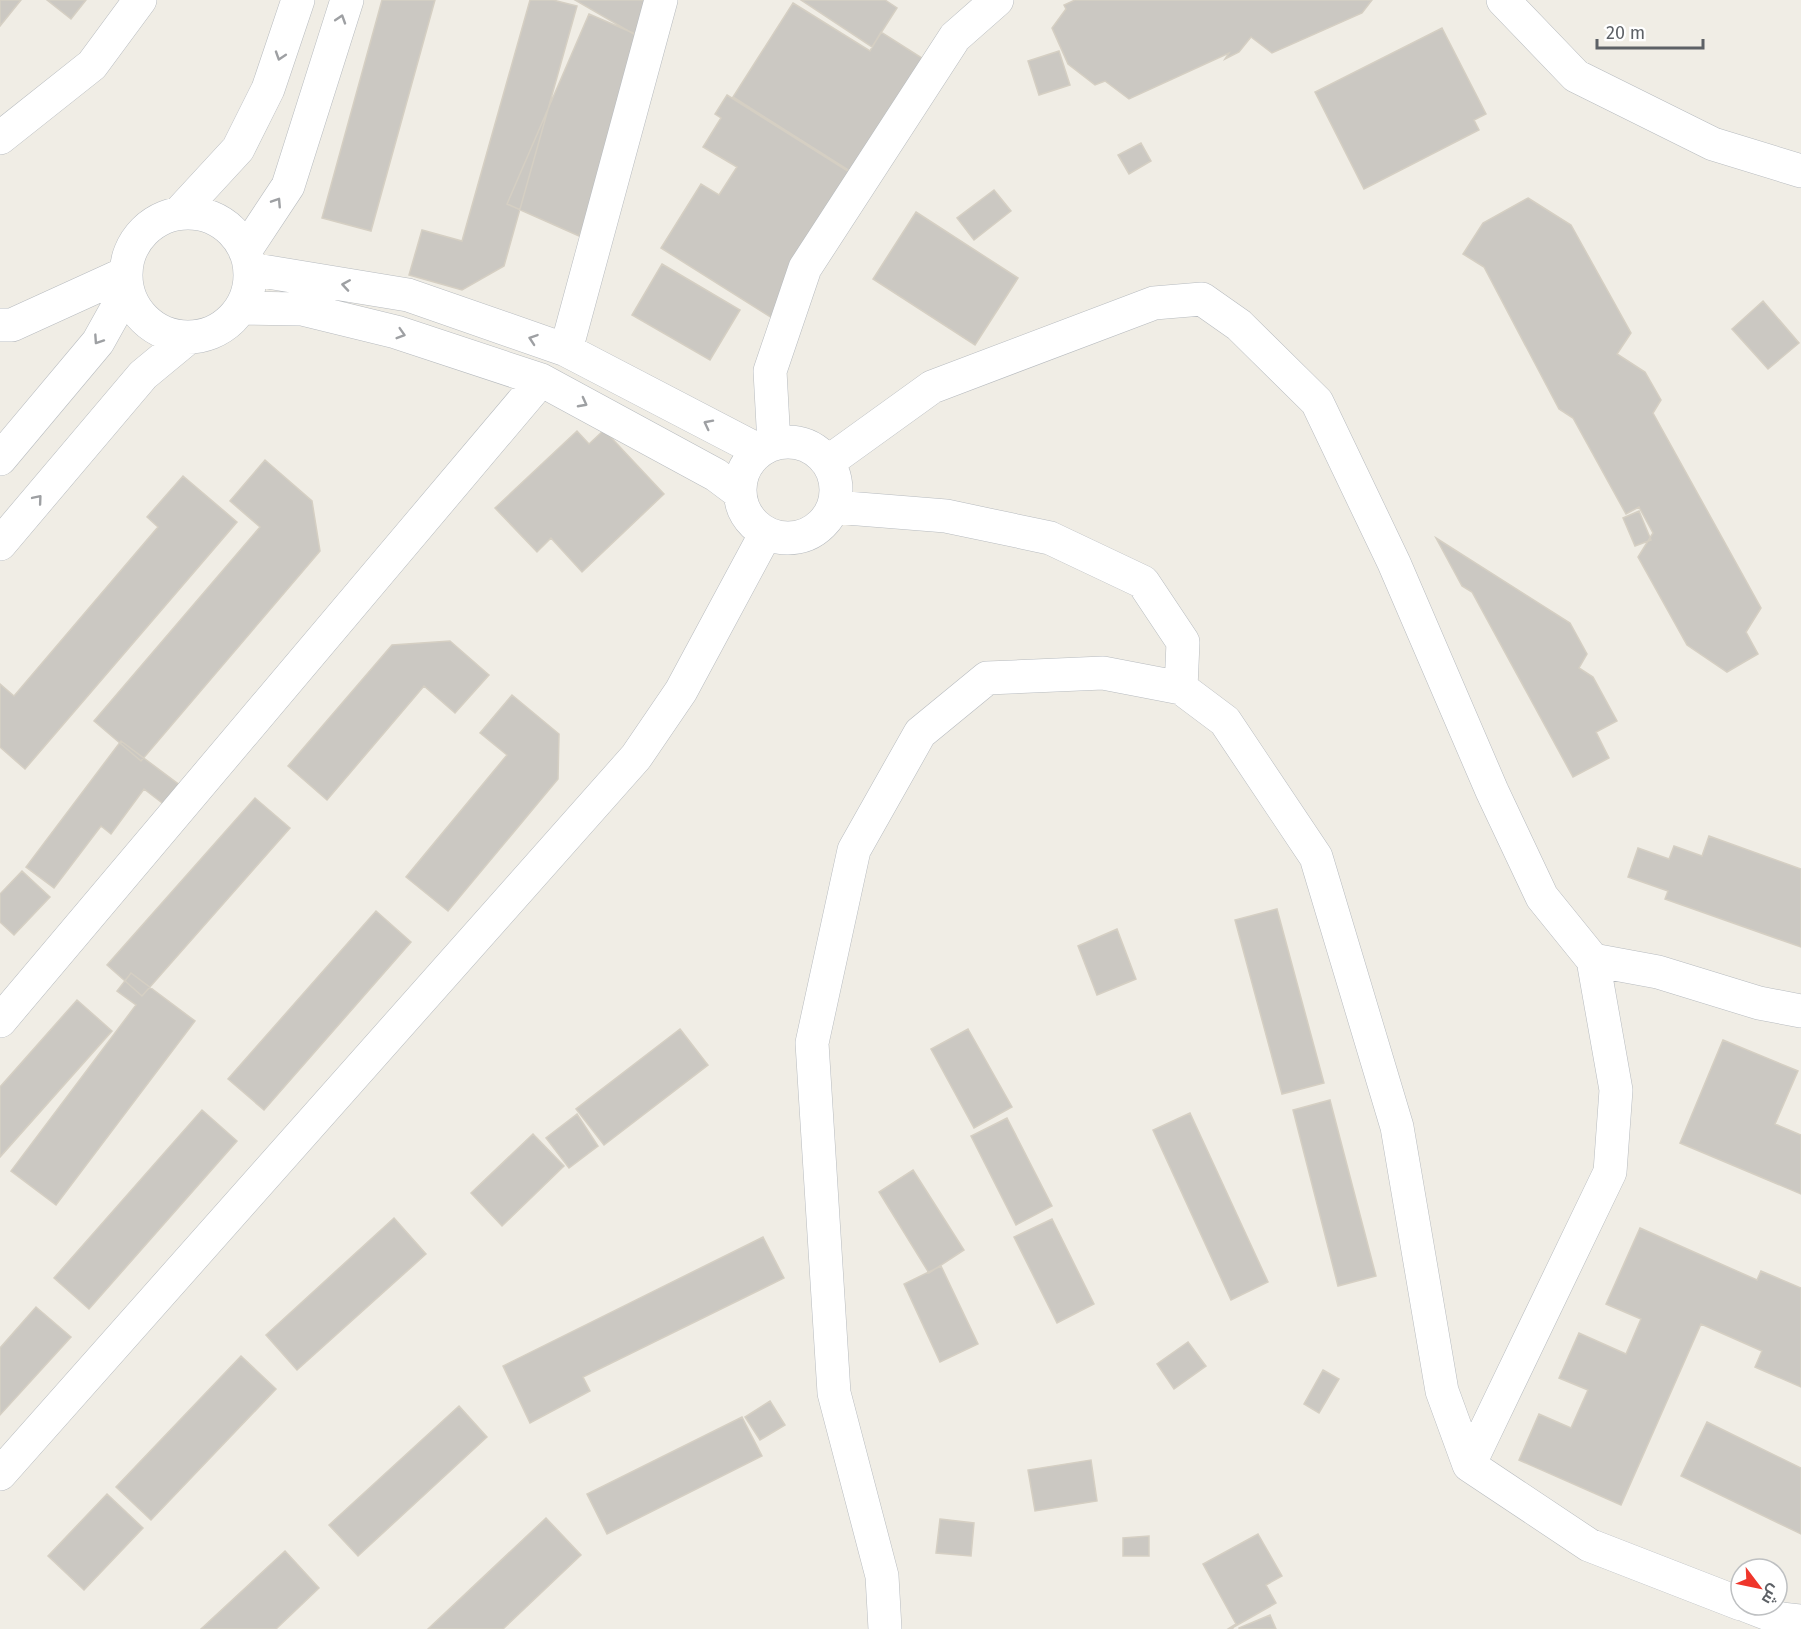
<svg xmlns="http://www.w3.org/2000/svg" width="1801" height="1629" font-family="'Fira Sans',Cairo,sans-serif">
<rect width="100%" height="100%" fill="#f0ede5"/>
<path fill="#cbc8c2" stroke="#d5cfc3" stroke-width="1.5" d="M0 0H21L0 26Z
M47 0H86L71 19Z
M382 0H435L371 231 322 218Z
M530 0H553L577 6 504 266 462 290 409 275 422 230 462 241Z
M575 0H665L644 40Z
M801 0H885L897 8 872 47Z
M1075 0H1372L1362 13 1272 53 1251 37 1239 52 1225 59 1229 53 1129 99 1105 81 1095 85 1068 64 1052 28 1066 9 1064 5Z
M793 3 870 51 881 32 936 67 864 180 733 97Z
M589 14 661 45 579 236 507 204Z
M1442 28 1486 114 1474 120 1479 130 1364 189 1315 92Z
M1059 51 1070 85 1039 95 1028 61Z
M727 95 862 180 780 323 661 248 701 184 719 195 737 167 703 147 721 118 715 114Z
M1141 143 1151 161 1129 174 1118 155Z
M994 190 1011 211 974 240 957 218Z
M1528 198 1571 225 1631 333 1617 354 1645 372 1661 400 1653 413 1761 608 1746 632 1758 654 1727 672 1687 645 1638 557 1653 533 1639 507 1626 514 1573 418 1559 409 1484 267 1463 254 1483 223Z
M916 212 1018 278 975 345 873 279Z
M662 264 740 310 710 360 632 315Z
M1763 301 1799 343 1768 369 1732 329Z
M604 430 664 494 582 572 551 538 537 552 495 508 577 431 589 444Z
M265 460 312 501 320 551 141 761 94 721 260 527 230 501Z
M183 476 237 522 25 769 0 747V684L14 696 158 527 147 517Z
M1639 511 1651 540 1635 546 1623 518Z
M1436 538 1570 623 1587 654 1579 668 1593 677 1617 721 1596 732 1609 758 1573 777 1472 592 1462 586Z
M450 641 489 675 455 713 424 686 327 800 288 766 392 645Z
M512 695 559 734 558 779 448 911 406 877 507 755 480 733Z
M121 741 189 792 174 812 144 789 111 834 101 826 54 888 26 867Z
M255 798 290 828 142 996 107 965Z
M1709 836 1801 869V947L1665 899 1668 891 1628 877 1638 848 1669 859 1674 846 1702 856Z
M22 871 50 897 14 935 0 922V894Z
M1277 909 1324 1083 1282 1094 1235 920Z
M376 911 411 942 264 1110 228 1079Z
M1117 929 1136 979 1097 995 1078 946Z
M131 973 195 1021 56 1205 11 1171 136 1005 117 991Z
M77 1000 112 1031 0 1157V1087Z
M680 1029 708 1065 604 1145 576 1109Z
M968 1029 1012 1107 974 1128 931 1049Z
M1723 1040 1798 1071 1775 1124 1801 1135V1194L1680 1143Z
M1330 1100 1376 1276 1338 1286 1293 1110Z
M202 1110 237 1141 89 1309 54 1278Z
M1190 1113 1268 1282 1231 1300 1153 1130Z
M577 1114 598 1146 569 1168 546 1138Z
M1007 1118 1052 1206 1016 1225 971 1136Z
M533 1134 564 1166 502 1226 471 1193Z
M913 1170 964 1250 929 1273 879 1192Z
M394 1218 426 1254 297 1370 266 1335Z
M1052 1219 1094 1304 1057 1323 1014 1237Z
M1640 1228 1757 1280 1761 1271 1801 1288V1387L1755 1367 1762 1351 1701 1324 1621 1505 1519 1460 1539 1414 1571 1428 1588 1390 1559 1378 1579 1333 1626 1354 1641 1319 1606 1304Z
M763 1237 784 1278 583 1377 590 1391 530 1423 503 1366Z
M941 1266 978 1344 940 1362 904 1284Z
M36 1307 71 1337 0 1415V1348Z
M1188 1342 1206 1366 1174 1389 1157 1364Z
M241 1356 276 1389 151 1520 116 1487Z
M1323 1370 1339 1379 1319 1413 1304 1404Z
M770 1401 785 1425 760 1440 745 1417Z
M459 1406 487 1437 358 1556 329 1525Z
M742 1417 762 1456 607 1534 587 1494Z
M1707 1422 1801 1468V1534L1681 1476Z
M1091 1460 1097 1501 1035 1511 1028 1470Z
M107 1494 143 1528 84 1590 48 1556Z
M546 1518 581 1555 503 1629H428Z
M940 1519 974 1523 971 1556 936 1553Z
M1258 1534 1282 1576 1266 1585 1276 1603 1232 1628 1233 1629H1228L1236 1624 1203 1564Z
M1149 1536V1556H1123V1538Z
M285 1551 319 1588 276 1629H201Z
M1270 1615 1276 1629H1239V1628Z"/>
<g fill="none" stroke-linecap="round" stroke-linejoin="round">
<g stroke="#b7bbbf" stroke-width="34">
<path id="street" d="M1503 0 1576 76 1713 144 1801 171
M0 138 92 65 140 0
M179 213 238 149 268 89 298 0
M126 275a62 62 0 1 1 124 0a62 62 0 1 1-124 0Z
M245 251 288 186 347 0
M250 269 408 295 566 350 760 451
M241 308 302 309 396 332 541 380 716 475 740 493
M0 325H12L124 274
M566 350 661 0
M740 490a48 48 0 1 1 96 0a48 48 0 1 1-96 0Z
M774 444 770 371 805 268 955 37 997 0
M0 459 98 342 127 290
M828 462 932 387 1154 303 1202 299 1239 325 1317 402 1394 563 1492 791 1542 897 1593 960 1658 972 1759 1003 1801 1011
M834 507 946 516 1050 538 1143 582 1183 642 1181 688
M0 544 143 375 189 337
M0 1021 541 380
M1469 1465 1610 1172 1616 1090 1593 960
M0 1474 636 757 681 691 766 533
M1745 1605 1781 1619 1801 1621
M885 1629 882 1576 834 1393 812 1043 854 850 920 733 987 678 1103 673 1181 688 1225 721 1316 857 1397 1127 1442 1391 1469 1465 1589 1545 1741 1604"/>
</g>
<use href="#street" stroke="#fff" stroke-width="33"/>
</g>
<defs><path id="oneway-chevron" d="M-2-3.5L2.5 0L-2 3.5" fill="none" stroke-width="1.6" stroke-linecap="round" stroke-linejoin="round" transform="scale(1.5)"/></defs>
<g stroke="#9ea0a3">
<use href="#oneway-chevron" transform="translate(341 19) rotate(-72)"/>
<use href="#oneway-chevron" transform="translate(280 56) rotate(108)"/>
<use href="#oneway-chevron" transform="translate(277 202) rotate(-57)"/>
<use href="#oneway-chevron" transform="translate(346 285) rotate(-171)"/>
<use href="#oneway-chevron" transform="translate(401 334) rotate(17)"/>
<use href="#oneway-chevron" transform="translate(533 339) rotate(-161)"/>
<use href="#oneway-chevron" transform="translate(98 340) rotate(124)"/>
<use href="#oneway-chevron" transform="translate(583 403) rotate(28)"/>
<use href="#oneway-chevron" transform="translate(708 424) rotate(-153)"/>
<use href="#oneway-chevron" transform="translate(38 499) rotate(-50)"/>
</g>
<g transform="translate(1759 1587) rotate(122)"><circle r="28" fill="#ffffff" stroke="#bec0c2" stroke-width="1.5"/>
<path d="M0-4.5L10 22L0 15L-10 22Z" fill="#ef362b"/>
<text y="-9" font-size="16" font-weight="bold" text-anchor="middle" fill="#5d6166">ش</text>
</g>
<path d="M1597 39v9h106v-9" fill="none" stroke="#5d6166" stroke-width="3"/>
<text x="1606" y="39" font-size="18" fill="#5d6166" stroke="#ffffff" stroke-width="4.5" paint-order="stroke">20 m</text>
</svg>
